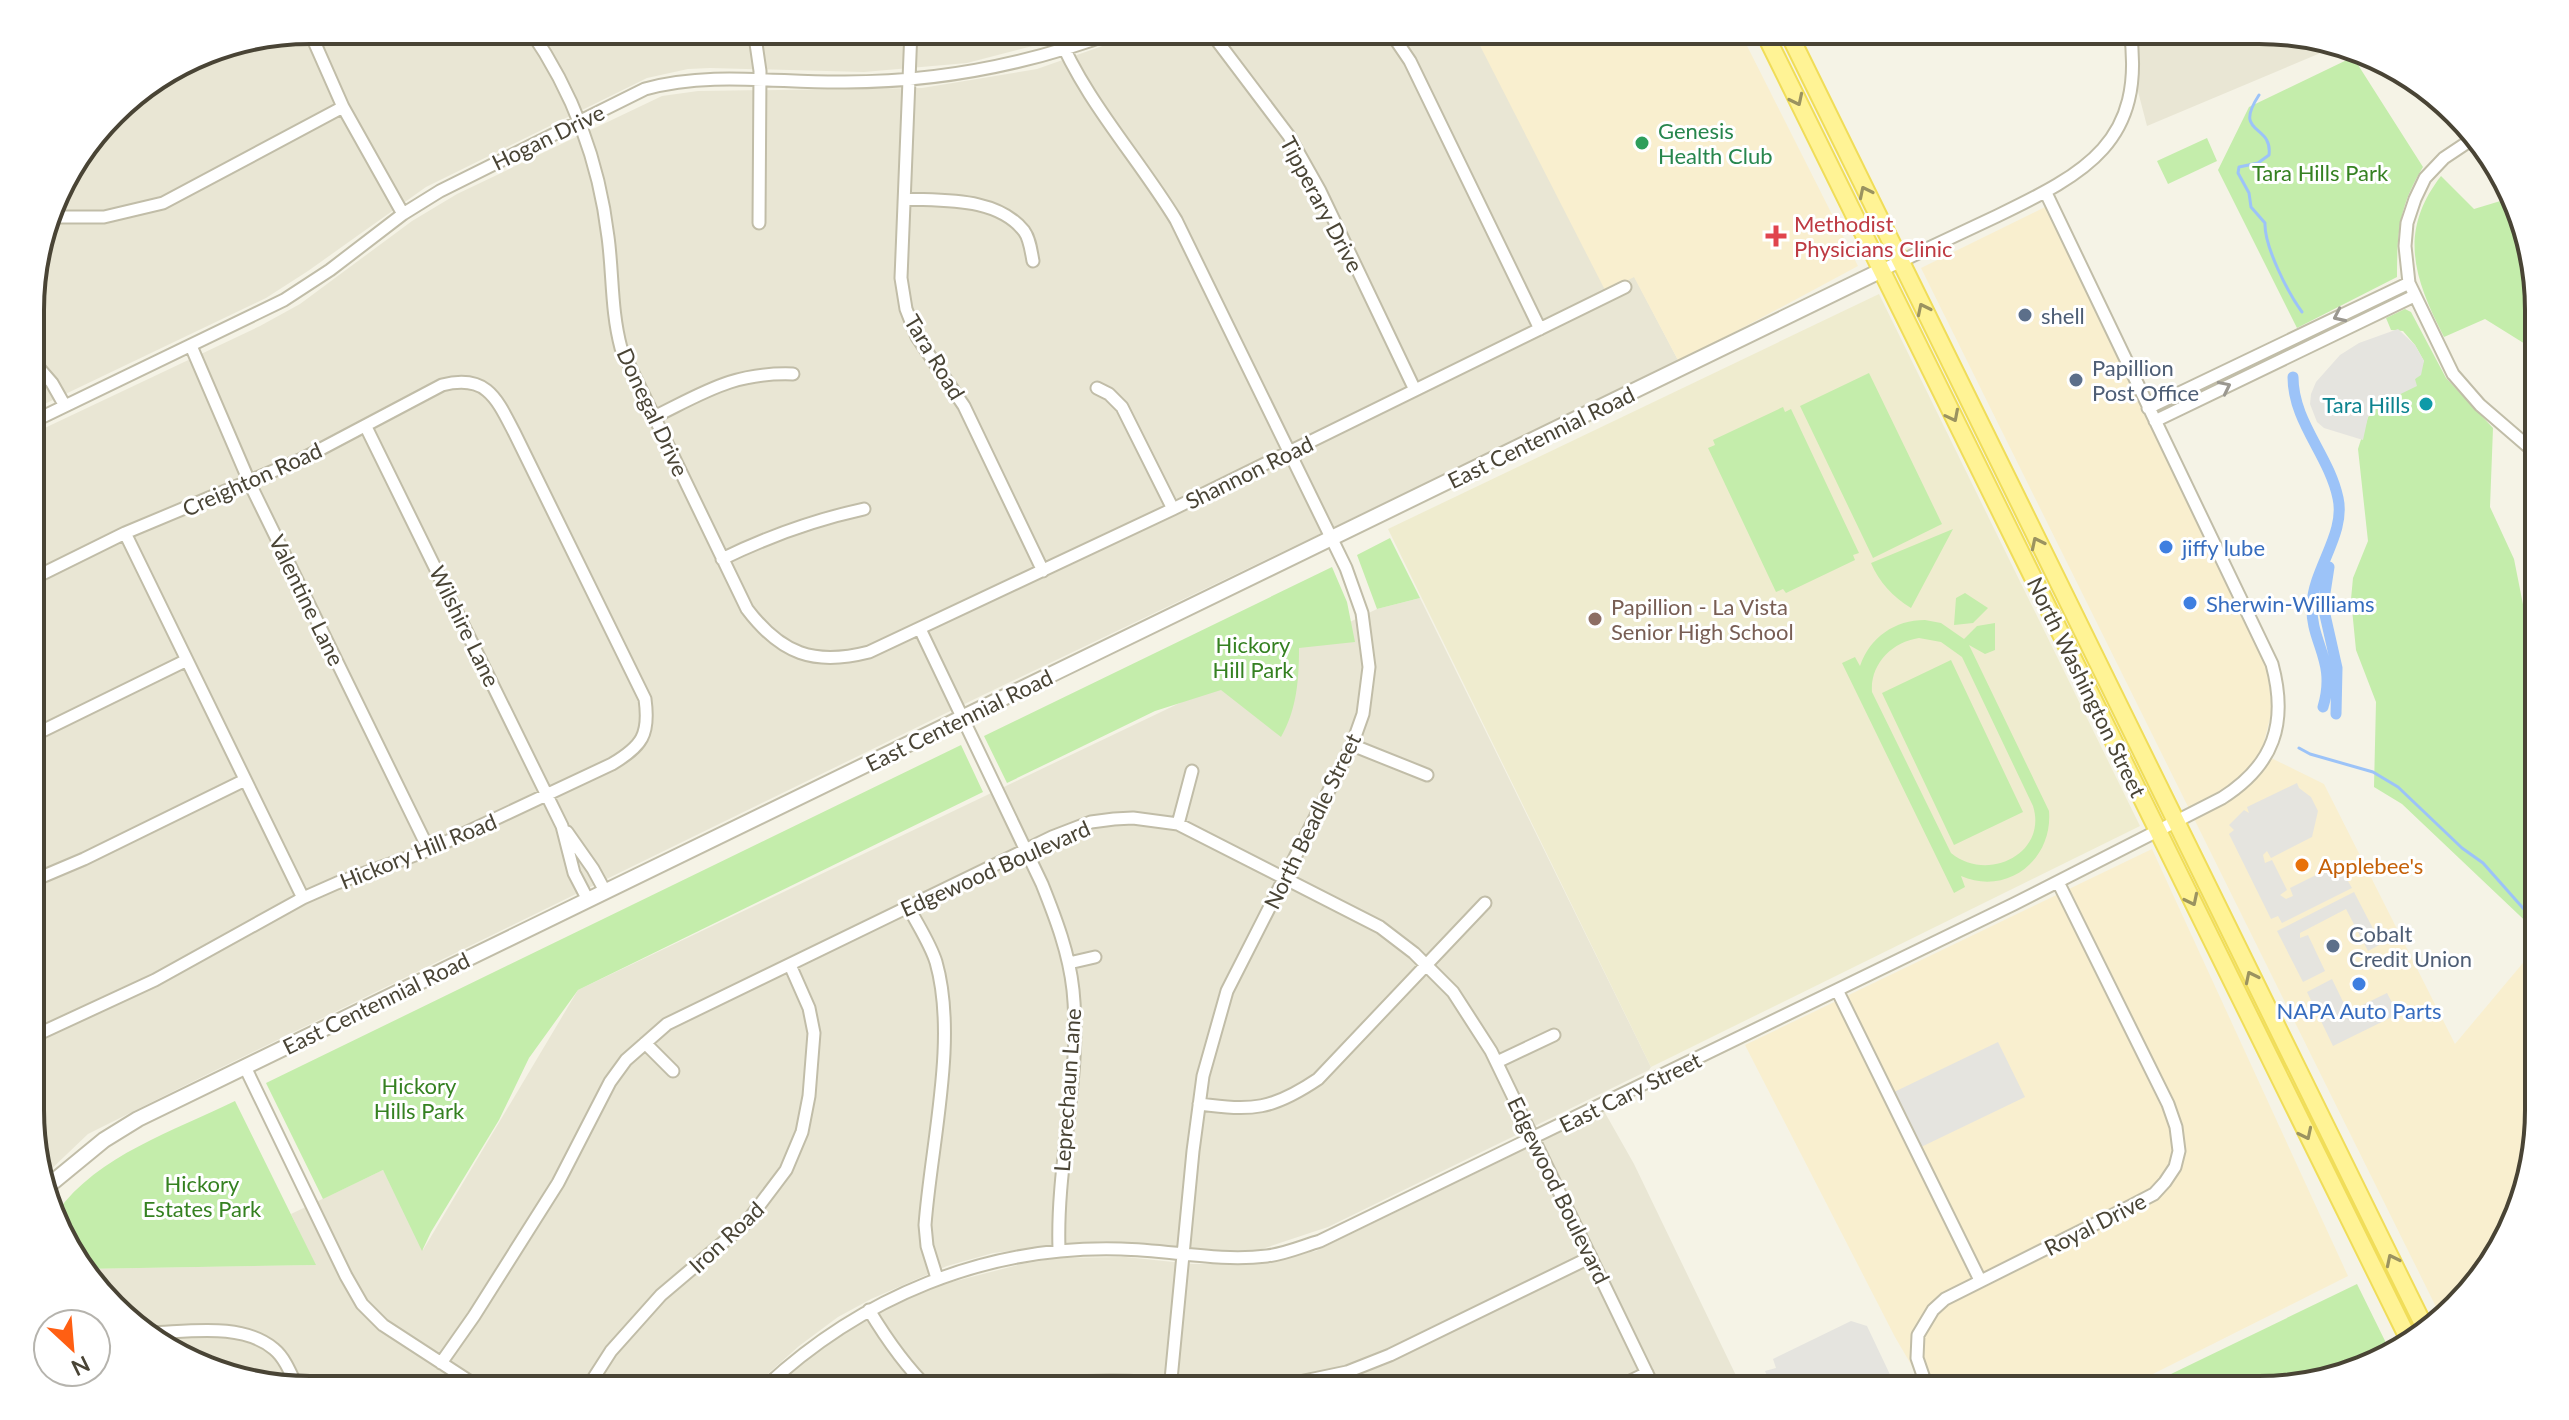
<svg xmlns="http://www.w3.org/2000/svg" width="2569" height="1420" font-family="Lato,sans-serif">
<rect width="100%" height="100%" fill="#f5f3e6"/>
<path fill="#e9e6d4" d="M310 30H1095L967 63 864 72 710 68 688 69 647 78 426 187 308 271 266 298 32 410V274L59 186 125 100 204 51Z
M1148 30H1488L1606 291 1634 276 1679 362 985 694 210 1073 88 1134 44 1176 32 1146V434L260 326 300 304 412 221 457 194 662 96 698 91 922 88 1037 69Z
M2122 30H2259L2330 49 2147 126Z
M1420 598 1651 1067 1649 1070 1328 1227 1259 1250 1219 1251 1104 1241 993 1253 947 1266 871 1299 838 1317 799 1346 750 1390H310L171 1353 81 1269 315 1265 291 1214 383 1170 423 1250 578 990 1377 609Z
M1604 1111 1634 1164 1743 1390H770L800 1362 858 1324 898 1303 940 1285 1022 1264 1058 1258 1125 1257 1193 1264H1252L1316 1251Z"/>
<path fill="#f9efcf" d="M1472 30H1739L1858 266 1679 362 1634 277 1606 292Z
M2047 206 2267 666 2272 711 2261 753 2324 784 2455 1044 2538 945V1127L2502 1249 2440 1315 1921 268Z
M2152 849 2348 1276 2123 1389 1926 1390 1895 1337 1745 1045Z"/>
<path fill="#efeccf" d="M1879 294 2140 826 1651 1067 1388 529Z"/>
<path fill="#c4edab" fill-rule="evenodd" d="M2353 57 2423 167C2399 206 2397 233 2397 277L2297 328 2218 170 2249 107Z
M2207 138 2217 161 2168 184 2157 161Z
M2441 176 2474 209 2507 199 2538 292V352L2485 319 2444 337C2415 280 2397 233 2441 176Z
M2405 309 2411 312 2446 378 2493 428 2490 507 2514 559 2538 680V933L2402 804 2374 787 2376 702 2356 650 2351 599 2353 578 2368 541 2358 449 2368 417 2380 404 2415 379 2424 361 2415 345 2403 331 2391 330 2386 318Z
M1869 373 1942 524 1873 558 1800 406Z
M1783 407 1785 412 1791 409 1859 553 1853 555 1855 560 1786 593 1783 589 1776 592 1708 448 1715 445 1713 440Z
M1953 529 1911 608C1893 597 1879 582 1871 563Z
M1390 538 1420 598 1377 609 1357 555Z
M1332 567 1347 602 1355 642 1299 648C1299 679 1297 709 1281 737L1221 690 1155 711 1007 783 984 736Z
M1965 593 1988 608 1973 623 1954 625 1956 598Z
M1925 620 1941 623 1964 639 1977 626 1995 623V650L1985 654 1969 645 2049 811C2053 860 2007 896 1961 876L1965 887 1954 893 1842 663 1855 657 1860 666C1870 637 1895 620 1925 620ZM1919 638 1941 642 1962 657 2033 806C2048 854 1987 883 1951 853L1872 692C1870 664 1892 642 1919 638Z
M1951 660 2023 812 1954 845 1882 693Z
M961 745 983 792 578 990 529 1058 499 1120 431 1232 422 1251 383 1170 323 1199 266 1083Z
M235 1101 316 1265 81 1269 57 1212C98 1155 174 1131 235 1101Z
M2357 1284 2390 1351 2276 1389H2140Z"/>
<path fill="#e5e4df" d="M2398 329 2415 345 2424 361 2421 375 2415 379 2417 386 2380 404 2368 417 2363 440 2324 428 2317 422 2310 404 2311 394 2316 382 2340 355 2359 343Z
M2297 783 2299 788 2311 797 2318 811 2312 837 2271 858 2267 851 2263 855 2265 863 2272 860 2287 890 2280 895 2286 899 2293 896 2290 888 2338 864 2352 888 2282 923 2278 916 2271 919 2229 834 2234 830 2229 825 2244 810 2249 813 2247 807Z
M2354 892 2381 944 2368 951 2346 909 2300 933V938L2308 935 2325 971 2303 982 2277 931Z
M2332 979 2348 1012 2387 993 2398 1014 2333 1046 2307 992Z
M1998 1042 2025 1097 1919 1148 1892 1093Z
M1851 1321 1867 1326 1894 1383 1884 1390H1773L1765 1371 1776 1368 1773 1359Z"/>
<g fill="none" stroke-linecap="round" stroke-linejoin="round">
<path stroke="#9cc3f8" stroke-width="3" d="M2259 95C2232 136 2273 123 2269 155L2258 163 2239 167 2238 173 2249 193 2251 207 2265 223C2264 246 2288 293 2302 312
M2299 748 2310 754 2373 772 2398 787 2462 848 2483 863 2538 925"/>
<path stroke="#9cc3f8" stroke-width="11" d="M2293 377C2293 422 2329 455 2338 498 2346 533 2314 568 2312 604 2310 643 2337 660 2323 707
M2329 567 2323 606 2337 668 2336 714"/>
<g stroke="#c1bda8" stroke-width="15">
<path id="minor" d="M309 30 343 107 403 214
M530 30C573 92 599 162 608 237 613 274 611 311 621 348L747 609C781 654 814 666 869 652L1173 509 1625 287
M754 30 760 71 759 223
M911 30 901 278 906 309 917 337 964 406 1043 571
M1056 30C1085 101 1137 156 1176 220L1346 568 1362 613 1369 667 1363 714 1352 745 1227 991 1203 1076 1193 1151 1170 1390
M1209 30 1289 136 1320 191 1415 390
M1389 30 1410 61 1540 329
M2474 138 2444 158 2425 178 2415 199 2407 223 2405 246 2409 283 2453 374 2480 405 2538 455
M906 199C944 201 997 197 1024 231 1030 239 1031 251 1033 261
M50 217H104L163 203 343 107
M1880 271C1919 253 1958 234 1997 216 2086 173 2146 142 2130 30
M191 346 252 488 429 850
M32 360 52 383 65 406
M1097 388 1109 394 1122 407 1173 509
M2148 408 2409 283
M654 417C705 392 734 372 793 374
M2155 421 2414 296
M32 422 284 300 330 270 403 214 440 191 645 89C711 71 778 83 845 82 939 82 1033 63 1120 30
M366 427 562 826 574 873 588 900
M125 533 303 898
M722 559C769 536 814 520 864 509
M32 579 125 533 302 459 442 385C486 374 496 397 514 432L645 699C650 735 642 746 612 764L429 850 337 883 303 898 155 980 32 1037
M920 629 1042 884C1056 919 1069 953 1073 990 1082 1077 1056 1162 1059 1249
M32 736 187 660
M1352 745 1427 775
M1178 824 1192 771
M567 832 593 869 605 891
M32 881 84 859 245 780
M908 906C917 924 930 943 936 962 958 1039 931 1144 925 1225L927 1246 937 1278
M1069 963 1095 957
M1837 990 1980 1280
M645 1043 673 1071
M1497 1062 1554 1035
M245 1067 346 1276 362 1304 383 1325 483 1390
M1199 1104C1253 1111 1272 1110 1318 1079L1485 903
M869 1310C887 1340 905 1366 930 1390
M150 1333C188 1332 242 1322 274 1349 285 1358 291 1374 297 1387
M441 1363 474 1316 558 1183 610 1082 626 1060 667 1024 1052 837 1091 822 1114 819 1133 818 1178 824 1380 927 1414 953 1453 992 1491 1051 1655 1390
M586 1390 611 1351 661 1295 746 1223 786 1170 802 1132 809 1096 814 1033 809 1008 790 965
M762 1390C860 1297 986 1245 1121 1249 1170 1250 1218 1262 1267 1256 1285 1254 1303 1246 1320 1241L2014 904 2222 798C2274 765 2288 723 2272 664L2046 193
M1026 1390C1101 1372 1178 1386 1254 1390
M1261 1390 1347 1372 1390 1355 1591 1257
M1612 1390 1647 1373
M1928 1390 1917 1358 1918 1335 1933 1310 1945 1299 2131 1206 2154 1194 2165 1182 2175 1167 2179 1151 2176 1127 2168 1104 2058 882"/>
</g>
<g stroke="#c1bda8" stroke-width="18">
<path id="tertiary" d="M48 1186 104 1140 138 1119 1880 271"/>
</g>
<g stroke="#f0dd59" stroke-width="20">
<path id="primary" d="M1763 30 2411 1344
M1787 30 2426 1330"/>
</g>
<use href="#minor" stroke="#fff" stroke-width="11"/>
<use href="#tertiary" stroke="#fff" stroke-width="14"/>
<use href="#primary" stroke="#fff395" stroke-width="16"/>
</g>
<defs><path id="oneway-chevron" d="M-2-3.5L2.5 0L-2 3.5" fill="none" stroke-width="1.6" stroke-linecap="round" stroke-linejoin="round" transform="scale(2)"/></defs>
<g stroke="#9b9360">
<use href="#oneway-chevron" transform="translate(1797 100) rotate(64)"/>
<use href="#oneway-chevron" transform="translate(1865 192) rotate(-116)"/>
<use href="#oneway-chevron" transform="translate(1923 309) rotate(-116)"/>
<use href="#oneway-chevron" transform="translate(1953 416) rotate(63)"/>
<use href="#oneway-chevron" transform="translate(2037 543) rotate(-116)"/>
<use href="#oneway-chevron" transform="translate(2192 900) rotate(64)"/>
<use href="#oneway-chevron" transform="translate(2251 977) rotate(-116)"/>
<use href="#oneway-chevron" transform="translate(2306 1134) rotate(64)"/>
<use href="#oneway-chevron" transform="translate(2392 1260) rotate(-116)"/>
</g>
<g stroke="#9b9890">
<use href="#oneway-chevron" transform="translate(2339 316) rotate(155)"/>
<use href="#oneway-chevron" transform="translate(2225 387) rotate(-26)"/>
</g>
<circle fill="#2e9e5b" stroke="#fff" stroke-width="3" cx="1642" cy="143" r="8"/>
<path fill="#e0444e" stroke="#fff" stroke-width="3" d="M1772 224h8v8h8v8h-8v8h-8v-8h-8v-8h8z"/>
<g fill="#5c6f8a" stroke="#fff" stroke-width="3">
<circle cx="2025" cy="315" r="8"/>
<circle cx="2076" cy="380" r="8"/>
<circle cx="2333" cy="946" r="8"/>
</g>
<circle fill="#0f9aa8" stroke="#fff" stroke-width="3" cx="2426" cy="404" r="8"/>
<g fill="#3f7fe0" stroke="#fff" stroke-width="3">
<circle cx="2166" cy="547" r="8"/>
<circle cx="2190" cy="603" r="8"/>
<circle cx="2359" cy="984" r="8"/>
</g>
<circle fill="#8d6e63" stroke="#fff" stroke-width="3" cx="1595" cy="619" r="8"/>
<circle fill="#e8710a" stroke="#fff" stroke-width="3" cx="2302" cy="865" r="8"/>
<g text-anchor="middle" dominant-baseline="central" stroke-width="6" stroke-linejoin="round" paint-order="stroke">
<g font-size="22" fill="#27864d" stroke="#fff" text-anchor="start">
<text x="1658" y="130">Genesis<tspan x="1658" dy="25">Health Club</tspan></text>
</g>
<g font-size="22" fill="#494435" stroke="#fff">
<text transform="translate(548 137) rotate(-26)">Hogan Drive</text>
<text transform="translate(1322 204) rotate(62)">Tipperary Drive</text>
<text transform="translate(935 357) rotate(59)">Tara Road</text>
<text transform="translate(653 412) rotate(65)">Donegal Drive</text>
<text transform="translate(1541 437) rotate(-26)">East Centennial Road</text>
<text transform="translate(1249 472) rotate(-26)">Shannon Road</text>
<text transform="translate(252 479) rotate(-24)">Creighton Road</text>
<text transform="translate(307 600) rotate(64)">Valentine Lane</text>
<text transform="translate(465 626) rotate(64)">Wilshire Lane</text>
<text transform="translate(2087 687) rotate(64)">North Washington Street</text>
<text transform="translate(959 720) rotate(-26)">East Centennial Road</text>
<text transform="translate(1312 821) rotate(-64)">North Beadle Street</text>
<text transform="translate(418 851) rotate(-22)">Hickory Hill Road</text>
<text transform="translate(995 868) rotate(-24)">Edgewood Boulevard</text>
<text transform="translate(376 1003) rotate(-26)">East Centennial Road</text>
<text transform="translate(1067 1090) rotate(-86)">Leprechaun Lane</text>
<text transform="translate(1630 1092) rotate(-26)">East Cary Street</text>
<text transform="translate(1559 1190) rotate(64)">Edgewood Boulevard</text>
<text transform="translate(2095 1224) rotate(-27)">Royal Drive</text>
<text transform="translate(726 1237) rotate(-43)">Iron Road</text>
</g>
<g font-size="22" fill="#358121" stroke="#fff">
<text x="2320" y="172">Tara Hills Park</text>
<text x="1253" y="644">Hickory<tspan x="1253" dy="25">Hill Park</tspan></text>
<text x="419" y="1085">Hickory<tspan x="419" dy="25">Hills Park</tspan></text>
<text x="202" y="1183">Hickory<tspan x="202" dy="25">Estates Park</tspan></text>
</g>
<g font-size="22" fill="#be3a42" stroke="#fff" text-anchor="start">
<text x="1794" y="223">Methodist<tspan x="1794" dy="25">Physicians Clinic</tspan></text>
</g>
<g font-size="22" fill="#4e5e75" stroke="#fff" text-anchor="start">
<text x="2041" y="315">shell</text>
<text x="2092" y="367">Papillion<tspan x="2092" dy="25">Post Office</tspan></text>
<text x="2349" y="933">Cobalt<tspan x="2349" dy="25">Credit Union</tspan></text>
</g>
<g font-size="22" fill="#0d838f" stroke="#fff" text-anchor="end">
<text x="2410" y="404">Tara Hills</text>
</g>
<g font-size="22" fill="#366cbe" stroke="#fff" text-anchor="start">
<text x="2182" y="547">jiffy lube</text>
<text x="2206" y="603">Sherwin-Williams</text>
<text x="2359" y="1010" text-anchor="middle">NAPA Auto Parts</text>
</g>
<g font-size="22" fill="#785e54" stroke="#fff" text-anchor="start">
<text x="1611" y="606">Papillion - La Vista<tspan x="1611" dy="25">Senior High School</tspan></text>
</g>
<g font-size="22" fill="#c56008" stroke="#fff" text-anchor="start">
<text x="2318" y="865">Applebee's</text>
</g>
</g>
<path d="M0 0H2569V1420H0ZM310 44H2259A266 266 0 0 1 2525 310V1110A266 266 0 0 1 2259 1376H310A266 266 0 0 1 44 1110V310A266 266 0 0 1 310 44Z" fill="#fff" fill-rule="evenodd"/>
<path fill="none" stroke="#494435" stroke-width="4" d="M310 44H2259A266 266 0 0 1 2525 310V1110A266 266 0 0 1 2259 1376H310A266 266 0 0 1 44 1110V310A266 266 0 0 1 310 44Z"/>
<g transform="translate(72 1348) rotate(154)"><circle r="38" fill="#ffffff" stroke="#b6b4ae" stroke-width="2"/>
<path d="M0-6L14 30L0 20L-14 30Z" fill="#ff5f13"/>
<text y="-12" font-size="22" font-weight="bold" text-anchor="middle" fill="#494435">N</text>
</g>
</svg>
